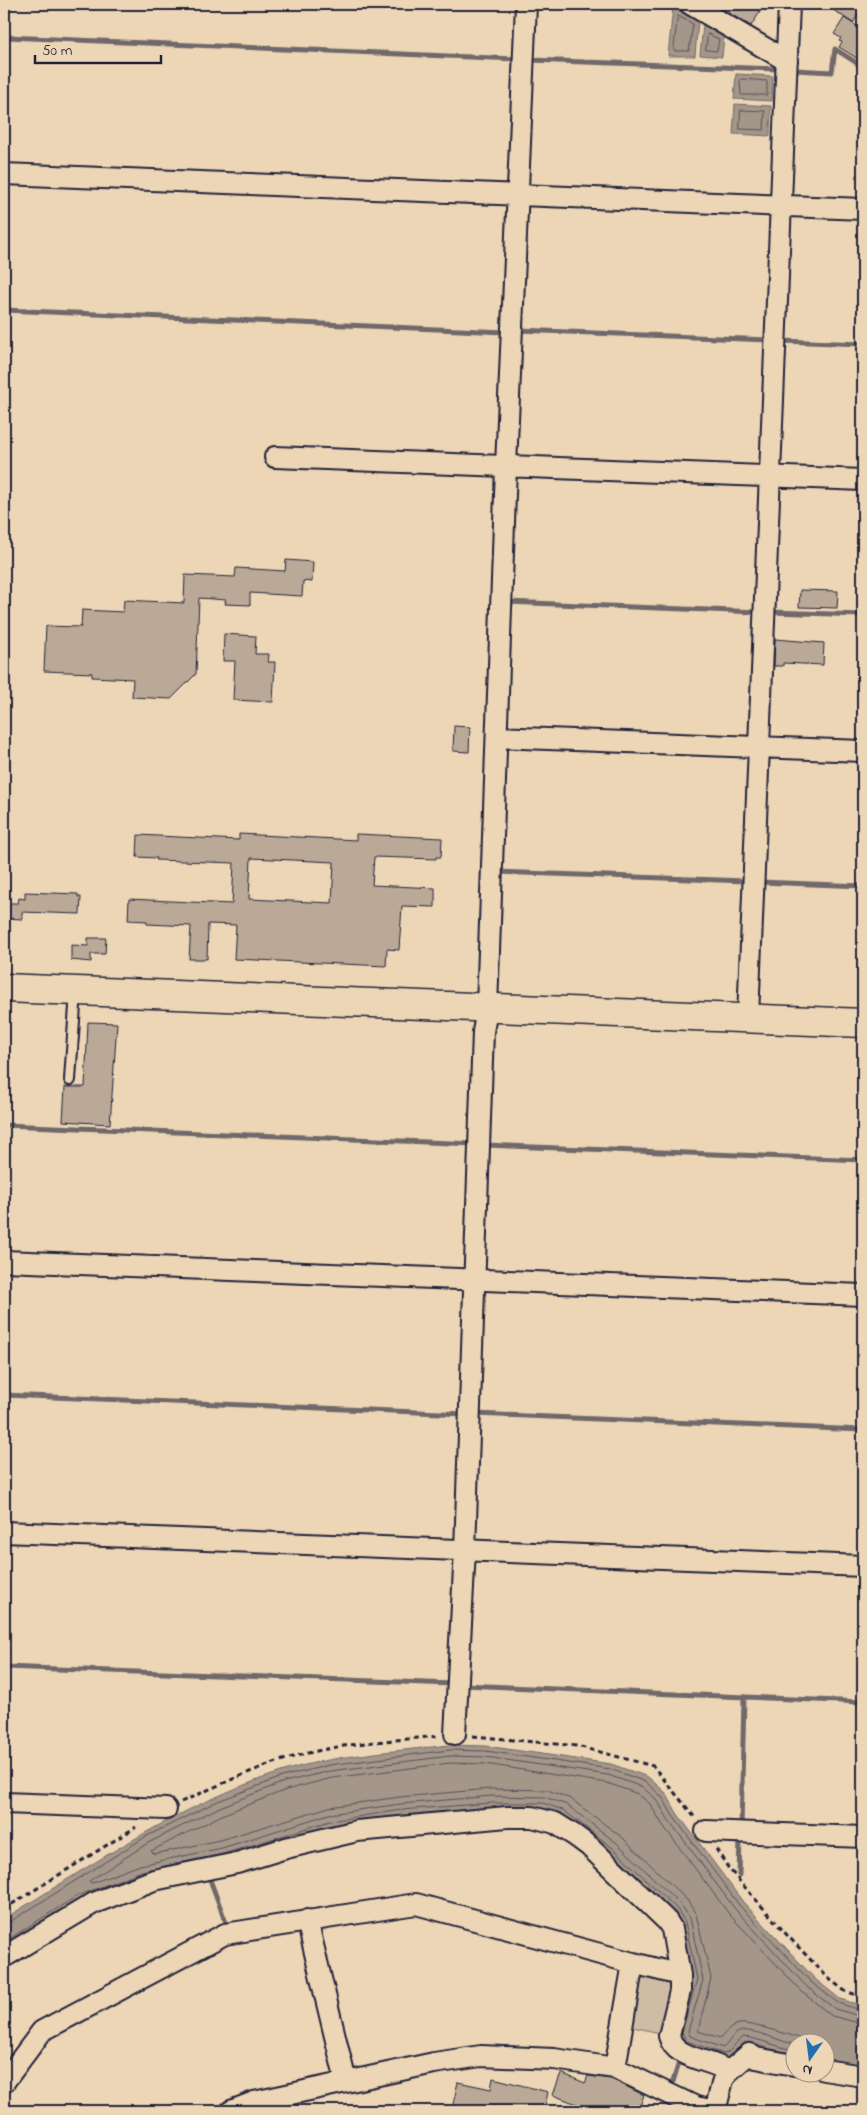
<svg xmlns="http://www.w3.org/2000/svg" width="867" height="2115" font-family="'Indie Flower',sans-serif">
<rect width="100%" height="100%" fill="#ecd6b5"/>
<filter id="ink" filterUnits="userSpaceOnUse"><feTurbulence type="fractalNoise" baseFrequency=".02" numOctaves="2"/><feDisplacementMap in="SourceGraphic" scale="10" xChannelSelector="R" yChannelSelector="G"/><feConvolveMatrix kernelMatrix="1 2 1 2 8 2 1 2 1" color-interpolation-filters="sRGB"/></filter>
<g filter="url(#ink)">
<path fill="#cfbca4" stroke="#786f70" d="M634 1973 669 1982 672 1984 664 2034 625 2025Z"/>
<path fill="#a49689" stroke="#70686a" d="M673 6 698 21 695 56H668Z
M703 24 724 36 722 57 700 55Z
M736 74 773 76 772 101 734 99Z
M735 104 771 106 770 136 733 134Z
M449 1745 486 1746 611 1764 648 1777 666 1793 677 1813 743 1902 815 1979 840 1999 863 2006V2065L825 2059 824 2042H794V2055C777 2052 761 2045 744 2042L732 2057 724 2060 683 2045 676 2033 692 1979 680 1924 673 1913 611 1852 560 1814 542 1808H492L402 1815 331 1825 224 1859 4 1947V1919C93 1864 180 1804 281 1772 335 1754 393 1752 449 1745Z"/>
<g fill="none" stroke-linecap="round" stroke-linejoin="round">
<path stroke="#56505a" stroke-width="1" d="M678 16 693 24 689 51H676L674 50Z
M708 34 719 39 717 51 706 50Z
M742 79 767 81V95H741L740 81Z
M741 110 765 111 764 130 740 129Z
M4 1923H8L145 1837 218 1801 282 1777 329 1765 449 1750 486 1751 610 1769 646 1782 662 1797 673 1816 739 1905 811 1982 838 2003 863 2011
M4 1942 77 1896 142 1871 223 1854 330 1821 401 1810 491 1803H543L563 1810 614 1849 677 1909 685 1922 697 1979 682 2032 686 2041 724 2054C732 2052 735 2041 744 2037 761 2039 777 2047 794 2050
M808 2042C801 2037 748 2022 739 2024 731 2026 726 2033 720 2038L698 2031 711 1978 696 1914 687 1900 623 1838 571 1799 548 1790 490 1789 400 1797 329 1807 220 1840 154 1854 151 1851 224 1814 286 1790 332 1778 450 1763 485 1764 607 1783 638 1794 651 1805 662 1824 729 1914 802 1992 832 2016 863 2024
M794 2044C780 2042 748 2025 737 2033 731 2037 728 2044 723 2048L690 2036 688 2031 703 1980 690 1918 681 1905 618 1844 567 1805 545 1797 491 1796 401 1804 329 1814 222 1848 140 1865 92 1883 89 1881 148 1843 220 1807 284 1782 330 1771 450 1756 486 1757 608 1775 642 1787 657 1800 668 1819 735 1909 807 1987 835 2009 863 2017"/>
<path stroke="#70686a" stroke-width="5" d="M7 37 518 59
M530 60 779 69
M795 70 832 72 835 49 863 67
M4 310 505 332
M518 330 769 340
M781 341 863 344
M506 602 759 612
M770 612 863 615
M497 872 747 881
M760 882 863 886
M4 1125 475 1144
M485 1145 863 1160
M4 1395 465 1414
M475 1414 863 1430
M4 1667 453 1684
M463 1685 863 1702
M741 1829 744 1697
M739 1875 740 1838
M209 1877 228 1928
M672 2085 679 2062"/>
</g>
<path fill="#baa997" stroke="#22223b" fill-rule="evenodd" d="M713 4H765L751 26Z
M824 4H863V7L853 23Z
M844 18 863 30V62L839 47 842 42 839 41 841 38 834 34Z
M286 560 313 562 312 582 303 581 302 596 250 593V605L225 604 226 600 199 598 196 674 171 699 132 697 133 679 92 677V673L44 671 46 626 81 627 82 610 123 612 124 600 184 603 185 575 235 577 236 568 285 571Z
M800 590 838 591 837 608 799 607Z
M224 634 256 636 255 654H269L268 662H275L273 702 233 700 235 661H223Z
M775 639 824 643 823 665 783 663V666H774Z
M454 726 470 727 469 752 453 751Z
M239 834 356 840V834L442 838 441 857H436V859L374 857 372 885 435 888V907L402 906 399 950 387 949 386 966 234 959 236 925 208 924 207 959H189L191 926 147 924V921L128 920 129 899 232 904 234 863 156 860 157 858 137 857 138 835 239 840ZM251 858 334 862 332 903 249 899Z
M25 892 78 894V897H81L80 914 22 912V919L4 918V903H18L19 898 25 899Z
M88 938H106L105 954H91V962L71 960V945L88 946Z
M88 1022 117 1023 110 1124 63 1121 65 1087H85Z
M561 2073 585 2083 588 2076 611 2079 644 2095 638 2111H595L553 2095Z
M493 2078 548 2092 544 2111H463L452 2109 458 2082 491 2089Z"/>
<g fill="none" stroke-linecap="round" stroke-linejoin="round">
<g stroke="#22223b" stroke-width="14">
<path id="lane" d="M70 1080 76 991"/>
</g>
<g stroke="#22223b" stroke-width="24">
<path id="street" d="M690 4 787 61
M4 174 863 209
M275 457 863 480
M497 737 863 751
M748 1018 789 4
M4 1261 863 1295
M4 1532 863 1566
M455 1734 465 1550 483 1032 487 1008 506 466 526 4
M4 1803 166 1809
M706 1831 863 1837
M307 1920 346 2082
M4 1957 94 1903 154 1880 237 1863 286 1848 357 1831 507 1817H532L555 1823 574 1835 589 1846 667 1921 672 1929 680 1975
M615 2068 633 1963 680 1975V1991L669 2036C675 2061 712 2058 728 2072
M824 2070 863 2076
M4 2082 42 2031 225 1934 416 1904 633 1963
M231 2111 254 2102 434 2063 481 2056 554 2059 615 2068 696 2107 715 2111
M715 2111 723 2080 728 2072 749 2054 756 2058 794 2065"/>
</g>
<g stroke="#22223b" stroke-width="31">
<path id="secondary" d="M4 988 863 1023"/>
</g>
<path stroke="#22223b" stroke-width="3" stroke-dasharray="5 4" stroke-linecap="butt" d="M473 1736 577 1746 653 1766 696 1819
M181 1802C226 1782 269 1761 317 1751 356 1742 400 1740 439 1736
M716 1849 729 1869 787 1935 828 1978 845 1991 863 1997
M4 1909 136 1827"/>
<use href="#lane" stroke="#ecd6b5" stroke-width="10"/>
<use href="#street" stroke="#ecd6b5" stroke-width="20"/>
<use href="#secondary" stroke="#ecd6b5" stroke-width="28"/>
</g>
</g>
<rect width="867" height="2115" fill="none" stroke="#ecd6b5" stroke-width="20"/>
<rect x="10" y="10" width="847" height="2095" fill="none" stroke="#22223b" stroke-width="2" filter="url(#ink)"/>
<g transform="translate(810 2058) rotate(194)"><circle r="24" fill="#ecd6b5" stroke="#9b8e84"/>
<path d="M0-4L9 19L0 12L-9 19Z" fill="#1f6fb2"/>
<text y="-8" font-size="14" font-weight="bold" text-anchor="middle" fill="#22223b">N</text>
</g>
<path d="M35 55v8h126v-8" fill="none" stroke="#22223b" stroke-width="2.5"/>
<text x="42" y="55" font-size="15" fill="#22223b" stroke="#ecd6b5" stroke-width="4" paint-order="stroke">50 m</text>
</svg>
